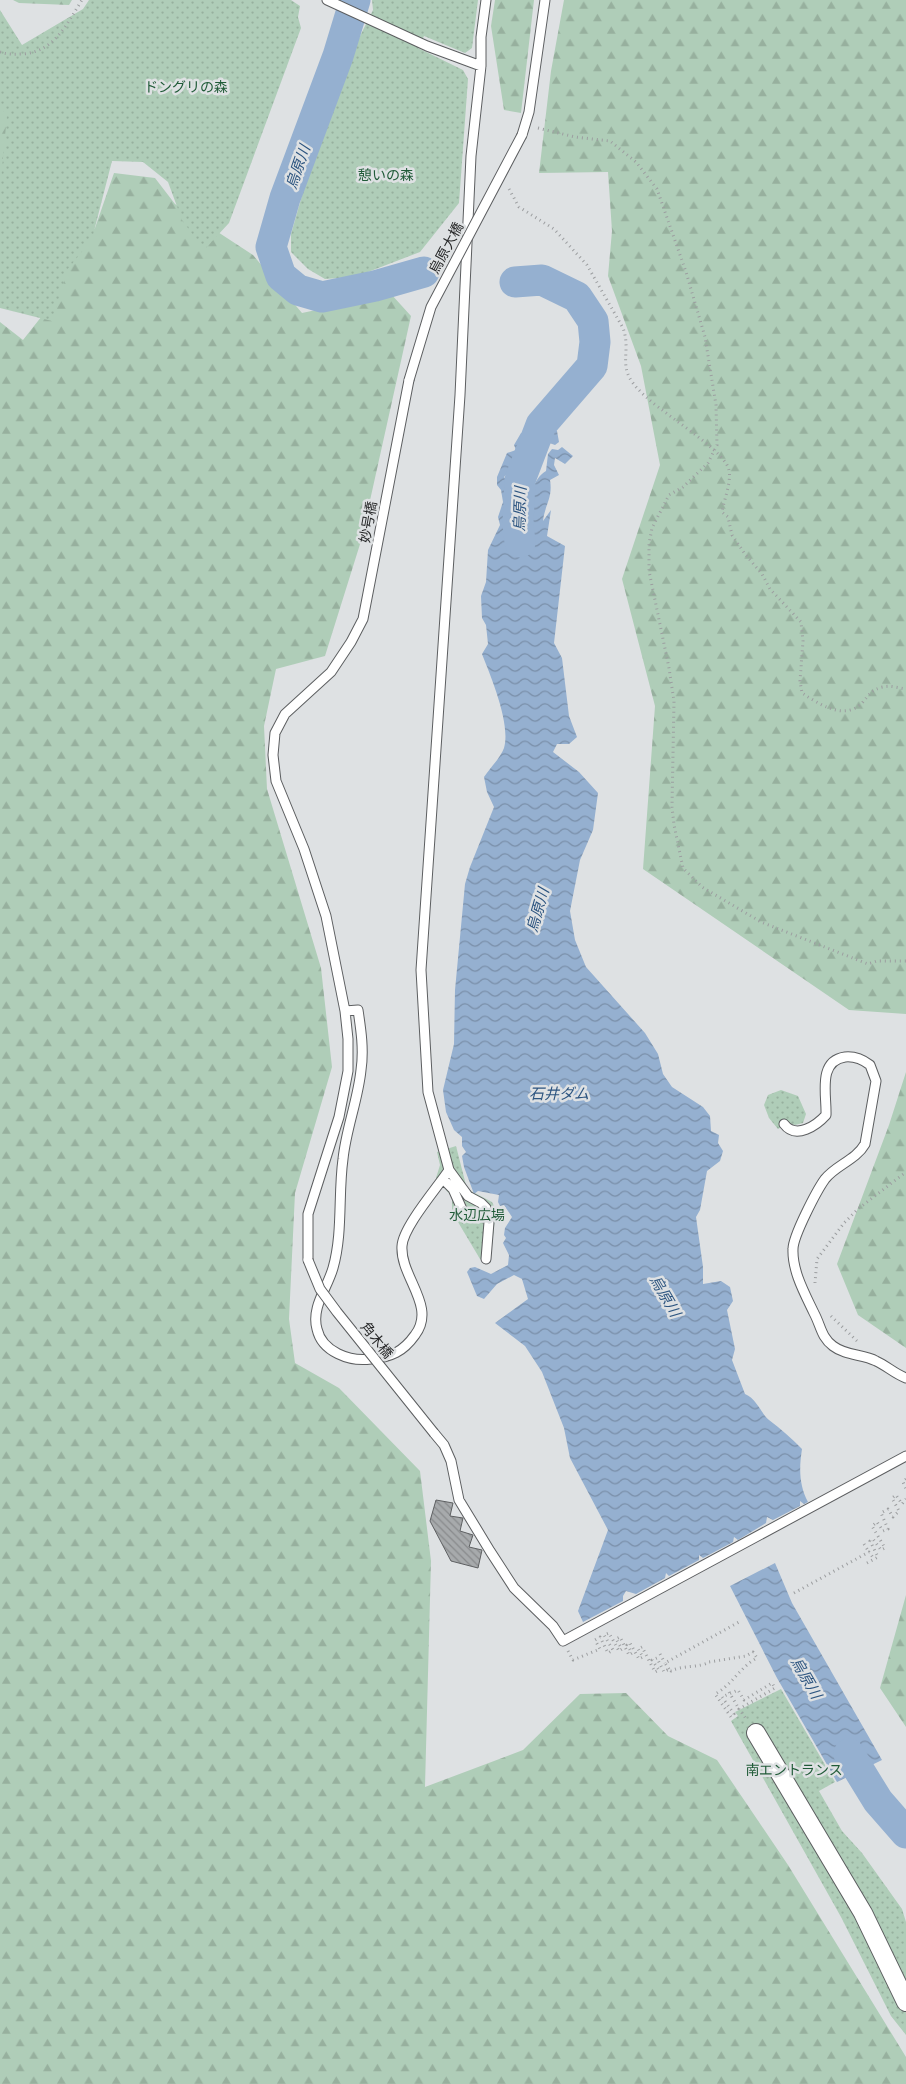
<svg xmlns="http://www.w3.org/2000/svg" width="906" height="2084" font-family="'DM Sans','Noto Sans JP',sans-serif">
<defs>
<pattern id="forest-firs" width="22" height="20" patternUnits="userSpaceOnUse" patternTransform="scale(1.25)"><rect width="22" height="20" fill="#afcdb8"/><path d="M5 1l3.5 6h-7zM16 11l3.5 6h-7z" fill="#97b09e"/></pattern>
<pattern id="park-dots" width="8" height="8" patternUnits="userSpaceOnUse" patternTransform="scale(1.25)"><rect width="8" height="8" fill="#afcdb8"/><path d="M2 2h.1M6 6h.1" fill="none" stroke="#97b09e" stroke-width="1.8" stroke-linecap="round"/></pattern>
<pattern id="water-waves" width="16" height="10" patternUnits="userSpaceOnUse" patternTransform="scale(1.25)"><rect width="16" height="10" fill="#95b0d0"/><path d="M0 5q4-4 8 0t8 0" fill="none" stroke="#7a8fa9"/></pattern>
<pattern id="building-back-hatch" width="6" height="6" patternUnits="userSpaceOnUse" patternTransform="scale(1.25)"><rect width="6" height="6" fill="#a7aaac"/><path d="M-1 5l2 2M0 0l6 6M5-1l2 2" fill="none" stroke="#888a8c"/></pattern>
</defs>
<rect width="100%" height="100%" fill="#dee1e3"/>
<path fill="url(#forest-firs)" d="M13 0H72L69 5 19 3Z
M495 0H534L521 113 504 110 491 26Z
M564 0H906V1014L849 1010 643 869 655 706 622 579 660 465 641 366 608 276 612 231 608 172 539 173 551 71Z
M0 102 11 115 0 225Z
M114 173 155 178 175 204 253 255 302 313 391 294 411 316 361 541 325 656 276 669 264 726 267 789 321 968 332 1067 295 1193 289 1319 295 1363 339 1388 420 1471 431 1561 425 1787 523 1750 580 1694 626 1693 668 1736 717 1760 788 1865 906 2057V2084H0V322L23 340 49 307 62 265 95 228Z
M906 1072V1348L858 1315 837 1264 889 1125Z
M906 1595V1727L880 1688Z"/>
<path fill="url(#park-dots)" d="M89 0H291L300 6 298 17 301 28 229 223 204 250 182 220 168 182 143 162 112 161 92 239 68 269 52 321 0 308V189L7 115 0 108V10L22 45 83 9Z
M372 0H478L472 48 465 53 424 36 418 48 463 70 468 79 459 203 420 252 355 277 325 279 308 269 291 252V234L322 126 356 44 373 10Z
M781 1090 798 1096 806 1114 803 1123 795 1125 788 1123 778 1129 769 1118 764 1105 768 1095Z
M456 1146 467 1189 492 1202 496 1210 490 1263 480 1259 452 1212V1197L436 1178 440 1165 437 1152Z
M781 1689 835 1782 819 1791 842 1831 862 1853 902 1909 906 1922V2035L891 2016 841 1917 731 1721 738 1716 735 1712Z"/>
<path fill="url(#water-waves)" d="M535 423 542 434 546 427 551 426 557 431 559 442 555 445 544 441 546 450 541 453 536 450 533 438 530 445 519 451 518 462 504 477 506 480C514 473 522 460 532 456L531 485 512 491 525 505C533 493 533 479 546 471L548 454 552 449 558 450 562 447 573 456 565 464 555 458 554 465 559 475 550 480C553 498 545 504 543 521L551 510 547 536 565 546 554 643 562 658 569 716 577 737 569 744H557L553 752 579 772 598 793 593 830 580 860 570 911 575 940 586 967 645 1033 658 1054 663 1074 672 1087 703 1107 710 1116 711 1131 719 1135 718 1143 723 1151 720 1161 707 1171 700 1210 696 1217 703 1267V1284L721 1281 730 1287 733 1301 727 1310 735 1349 732 1360 745 1394C757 1399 760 1412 769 1420 781 1429 791 1438 802 1449 799 1468 799 1485 808 1502L804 1504 800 1501V1506L773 1520 767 1517 766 1523 738 1540 734 1537 733 1542 703 1558 699 1555V1560L669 1576 666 1573 665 1578 636 1594 626 1591 623 1596V1601L583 1622 578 1611 608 1530 570 1458 564 1428 542 1372 525 1346 495 1323 528 1299 522 1279 514 1275 497 1284 484 1299 477 1296 467 1272 470 1268 475 1267 491 1274 508 1265 509 1255 503 1243 506 1238 504 1235 505 1228 512 1217 504 1205 500 1206 498 1202 499 1195 478 1191 474 1194 464 1167 462 1156 466 1152 462 1146V1137L454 1130 446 1112 443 1090 454 1044 455 990 465 884 470 867 494 807 487 792 484 777C490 768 501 757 504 748 511 724 491 677 482 654L488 644 486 625 482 618 481 596 486 582 488 550 500 525 498 517 503 502 501 490 497 485V477L507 453 516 450 514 445 521 433 528 432 527 428 530 426 531 429 535 428Z
M775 1563 792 1603 882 1760 837 1782 777 1678 730 1586Z"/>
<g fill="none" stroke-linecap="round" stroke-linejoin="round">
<path stroke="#95b0d0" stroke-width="31" d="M355 0 338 56 285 198 271 247 281 276 298 290 322 297 375 286 424 272
M515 282 542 280 577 297 593 321 595 342 592 366 541 425 520 480 518 524 520 542
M849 1754 878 1801 906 1833"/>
</g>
<path fill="url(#building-back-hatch)" stroke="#5e6062" d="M436 1500 453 1503 450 1516 463 1518 460 1531 473 1535 469 1547 482 1550 478 1568 451 1561 430 1521Z"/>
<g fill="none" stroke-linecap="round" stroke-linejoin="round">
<g stroke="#5c5e60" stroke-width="11">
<path id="service" d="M327 0 427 46 481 66
M522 135 529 112 545 0
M345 1011 358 1010C361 1030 364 1050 361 1070 358 1100 346 1129 343 1159 338 1195 343 1233 333 1268 327 1289 311 1307 317 1329 322 1352 350 1362 371 1359 391 1357 403 1352 415 1335 437 1306 400 1277 402 1246 403 1227 437 1188 449 1170L428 1092 421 970 460 395 471 156 481 66V37L486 0
M784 1124C796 1140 817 1125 826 1115 827 1096 817 1061 845 1057 855 1056 862 1059 870 1065L876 1081 865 1144C856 1160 836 1165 825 1179 817 1190 793 1236 793 1249 792 1271 805 1294 814 1313 821 1326 821 1337 833 1346 846 1356 863 1354 876 1361 887 1366 895 1374 906 1378
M449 1170 468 1196 481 1203 486 1208 489 1222 486 1259
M443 1179 453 1189 465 1216
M308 1260V1214L339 1117 348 1071V1039L345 1011 326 916 304 849 276 781 273 755 275 733 285 714 331 672 351 642 363 619 409 380
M434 1433 444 1445 451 1461 459 1500 490 1551 514 1588 553 1626 563 1641 906 1456"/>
</g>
<g stroke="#5c5e60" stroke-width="20">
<path id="minor" d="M756 1733 863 1913 906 2002"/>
</g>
<path stroke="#9c9ea0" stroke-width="3" stroke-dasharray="1 4" stroke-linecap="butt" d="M0 52C8 55 15 54 23 54 55 51 66 25 82 0
M538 128 575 137 610 141 636 162 657 189 686 272 705 337 716 405 717 445 708 463 683 487 669 495 652 528 649 544V571L669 668 674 701 672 807 674 825 683 868 702 887 761 922 868 964 877 961H906
M509 189 519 207 554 229 587 265 623 328C632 353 616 366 638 389 656 410 719 446 728 467 733 479 724 499 722 512L728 517 732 535 745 554 762 574 770 589 801 622 803 641 800 681 802 693C819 704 844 721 862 703 869 695 872 689 883 687 890 685 899 688 906 689
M815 1283 817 1259 844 1223 858 1209 906 1172
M831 1316 857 1341
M906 1479 903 1482 906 1489
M864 1544 869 1552
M867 1563 878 1557 870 1541 873 1539 881 1550 885 1548 872 1526 877 1522 883 1531 888 1529 881 1513 888 1509 893 1517 899 1511 892 1498 896 1495 902 1504 906 1499
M794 1593 869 1552 874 1559
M568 1651 573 1660 600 1649 595 1640 600 1637 608 1653 613 1650 604 1635 609 1633 619 1651 622 1649 616 1639 620 1637 629 1655 632 1653 627 1645 630 1643 639 1659 643 1657 638 1649 642 1647 655 1672 659 1670 652 1660 657 1658 664 1672 669 1669 671 1671C682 1665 700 1668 709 1662L746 1656 753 1652 757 1658C740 1667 732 1685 715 1694L731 1717 734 1714 722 1697 738 1690 744 1700 772 1683 775 1688 739 1709 747 1720
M660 1654 665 1663
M669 1669 665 1663 739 1622
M729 1692 739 1709"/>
<use href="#service" stroke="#fff" stroke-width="9"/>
<use href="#minor" stroke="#fff" stroke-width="18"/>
<g stroke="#5c5e60" stroke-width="11" stroke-linecap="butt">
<path id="service-bridge" d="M409 380 431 307 522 135
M308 1260 320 1289 337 1312 434 1433"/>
</g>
<use href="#service-bridge" stroke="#fff" stroke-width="9"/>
</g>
<g text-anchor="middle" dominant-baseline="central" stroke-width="5" stroke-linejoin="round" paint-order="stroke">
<g font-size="14" fill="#205b38" stroke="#dee1e3">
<text x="186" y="87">ドングリの森</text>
<text x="386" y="175">憩いの森</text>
<text x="477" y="1215">水辺広場</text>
<text x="794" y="1770">南エントランス</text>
</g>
<g font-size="14" fill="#272829" stroke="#dee1e3">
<text transform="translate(446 248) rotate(-62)">烏原大橋</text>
<text transform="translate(368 522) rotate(-80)">妙号橋</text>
<text transform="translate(377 1340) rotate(51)">角木橋</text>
</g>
<g font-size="15" font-style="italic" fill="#2d5580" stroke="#dee1e3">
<text transform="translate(298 167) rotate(-71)">烏原川</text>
<text transform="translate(520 509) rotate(-88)">烏原川</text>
<text transform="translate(538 910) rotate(-74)">烏原川</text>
<text x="559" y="1094">石井ダム</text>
<text transform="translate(665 1296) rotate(60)">烏原川</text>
<text transform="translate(806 1678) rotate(60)">烏原川</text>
</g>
</g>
</svg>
